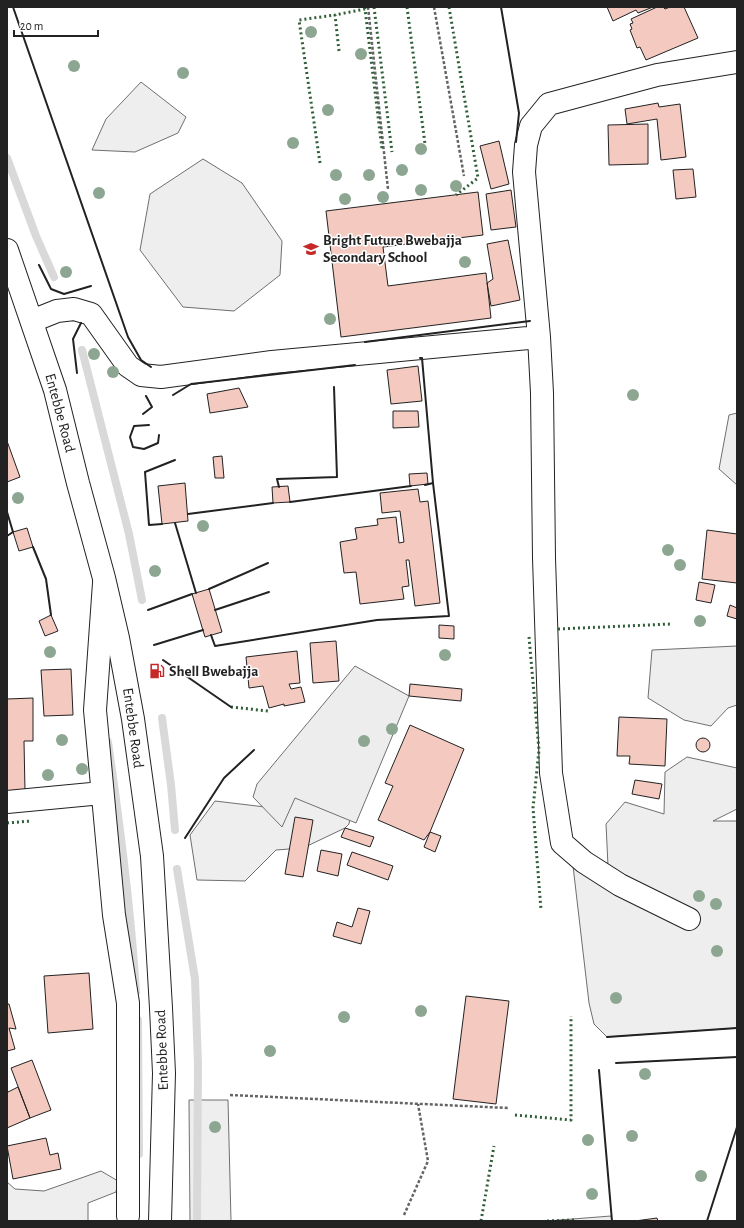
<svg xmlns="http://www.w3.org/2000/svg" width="744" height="1228" font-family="'Alegreya Sans',sans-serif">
<rect width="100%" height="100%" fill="#fff"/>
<path fill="#eee" stroke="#6f6f6f" d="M141 82 186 117 178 133 135 152 92 150 106 119Z
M203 159 242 183 282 241 280 275 234 311 183 307 140 250 150 194Z
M737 413V485L719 469 729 415Z
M737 646V705L728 708 711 726 684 720 648 698 652 650Z
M298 754 352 805 349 824 345 828 303 848 276 850 245 881 197 880 190 835 215 801 282 809Z
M687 757 737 768V809L713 821H737V1028L607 1037 594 1024 589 1003 573 866H608L606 824 625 802 664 814 665 772Z
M189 1100H228L231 1221H190Z
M101 1171 118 1181 116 1192 88 1203V1221H7V1182L15 1189 44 1191Z
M611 1216 612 1221H547Z"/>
<path fill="#ededed" stroke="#6f6f6f" d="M355 666 409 696 356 823 295 798 282 827 253 797 257 784Z"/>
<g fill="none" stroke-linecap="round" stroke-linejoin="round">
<path stroke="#d9d9d9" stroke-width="8" d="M7 158 36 236 54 277
M82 350 129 534 142 600
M162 718 171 785 175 830
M108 742C120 825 131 908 136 992
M177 869 195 979 198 1064 197 1221
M138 1020 139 1154"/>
</g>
<path fill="#f3c9c0" stroke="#222" d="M607 7H653L638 13 636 10 613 21Z
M657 7H663L665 9 670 7H684L698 38 646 60 640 47 637 48 630 30 632 29 630 24 633 23 631 19Z
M658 103 659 107 680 104 686 157 661 160 657 119 627 124 625 109Z
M648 124V164L609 165 608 125Z
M499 141 509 184 491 189 480 146Z
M693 169 696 197 676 199 673 170Z
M511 190 516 227 491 230 486 194Z
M478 192 483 235 383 247 388 286 486 273 491 318 341 337 326 211Z
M508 240 520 300 491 306 487 283 493 279 487 244Z
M418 366 422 401 391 404 387 370Z
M239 388 248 407 210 413 207 394Z
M393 411H418L419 427 393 428Z
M7 441 20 477 7 482Z
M222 456 224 478H215L213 457Z
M427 473 428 484 410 486 409 474Z
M185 483 188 521 162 524 158 486Z
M288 486 290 502 273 503 272 487Z
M418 489 420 502 428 501 440 603 415 606 409 560H406L409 586 402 587 404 599 360 604 356 572 344 573 340 542 357 539 355 528 378 525 377 519 396 517 399 543 404 542 400 511 382 513 380 493Z
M27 528 33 547 19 551 13 532Z
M707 530 737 534V583L702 579Z
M699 582 715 585 711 603 696 600Z
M209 589 222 632 205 637 192 594Z
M730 605 737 608V619L727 616Z
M51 615 58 631 45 636 39 621Z
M439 625 454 626V639L439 638Z
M336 641 339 681 313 683 310 643Z
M297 651 300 683 289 684 291 689 301 687 305 702 284 706V704L269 708 263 686 249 688 246 657Z
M71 669 73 715 44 716 41 670Z
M410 684 462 689 461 701 409 696Z
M33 698V741H24L25 791H7V699Z
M619 717 667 719 665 766 629 764 630 756H617Z
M410 725 464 749 430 832 424 840 378 820 393 786 385 783Z
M696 745a7 7 0 1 1 14 0a7 7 0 1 1-14 0Z
M635 780 662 784 659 799 632 794Z
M295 817 313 820 303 877 285 874Z
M345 828 374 837 370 847 341 837Z
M430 832 441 836 435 852 424 847Z
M321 850 342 854 338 876 317 871Z
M352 852 393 866 388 880 347 865Z
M358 908 370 911 361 944 333 936 337 922 352 927Z
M89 973 93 1029 48 1033 44 976Z
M466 996 509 1001 496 1104 453 1099Z
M7 1004H9L16 1029 9 1028 15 1049 7 1051Z
M32 1060 51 1110 30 1118 11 1068Z
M18 1087 30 1118 7 1128V1089L8 1092Z
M46 1138 50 1155 58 1153 61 1169 13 1179 7 1146Z
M657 1218 658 1221H635Z"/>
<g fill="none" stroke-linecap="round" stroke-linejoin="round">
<g stroke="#222" stroke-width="24">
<path id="minor" d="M32 321 57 311 74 309 91 314 128 366 141 375 161 377 272 362 539 337 542 393 544 558 551 773 562 843 584 862 620 885 689 919
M539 337 524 172 526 145 531 126 549 104 657 75 737 62
M104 583 95 710 114 915 128 1003V1216
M7 802 102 793"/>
</g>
<g stroke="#222" stroke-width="24">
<path id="primary" d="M7 250 55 390 78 483 104 578 118 638 133 719 152 856 161 1008 164 1073 160 1221"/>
</g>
<path stroke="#646464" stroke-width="2.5" stroke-dasharray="3 2" stroke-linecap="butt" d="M368 7 388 189
M434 7 464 176
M230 1095 508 1108
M404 1215 428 1161 418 1104"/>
<use href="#minor" stroke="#fff" stroke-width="22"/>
<use href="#primary" stroke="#fff" stroke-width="22"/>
<path stroke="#2f5e38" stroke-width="3" stroke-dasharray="2 3" stroke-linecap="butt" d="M374 7 392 152
M407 7 425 144
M449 7 478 178 456 195
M339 51 335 15 365 9 382 149
M320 163 299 20 335 15
M558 629 671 624
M529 637 539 750 533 808 541 910
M231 707 268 711
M7 823 31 821
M515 1115 571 1120V1016
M481 1221 494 1146
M547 1221 574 1220"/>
<path stroke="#222" stroke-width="2" d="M13 7 128 337 141 360 151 367
M501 7 519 113 516 142
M39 265 51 289 64 294 91 286
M365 342 530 321
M420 358H422L433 483 425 485
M77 373 73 339 81 323
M173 395 191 384 355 365
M143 414 152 407 146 396
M149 425 134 426 130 437 133 447 144 449 158 443 159 435
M279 487 277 479 337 477 334 387
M290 502 411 486
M7 512 13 532 7 536
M188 514 273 503
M175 523 196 593
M162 524 149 525 145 472 175 460
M33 547 46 579 51 615
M209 589 268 563
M148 610 192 594
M215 610 269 592
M211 635 215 646 377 620 449 616 433 483
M154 645 203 630
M163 660 231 707
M185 838 224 778 254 750
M607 1037 737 1028
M616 1063 737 1057
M599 1070 612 1221
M707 1221 737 1127"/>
</g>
<g fill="#8da692">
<circle cx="311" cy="32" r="6"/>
<circle cx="361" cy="54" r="6"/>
<circle cx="74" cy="66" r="6"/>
<circle cx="183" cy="73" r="6"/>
<circle cx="328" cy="110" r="6"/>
<circle cx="293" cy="143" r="6"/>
<circle cx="421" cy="149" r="6"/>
<circle cx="402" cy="170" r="6"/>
<circle cx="336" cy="175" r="6"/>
<circle cx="369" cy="175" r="6"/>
<circle cx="456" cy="186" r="6"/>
<circle cx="421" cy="190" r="6"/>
<circle cx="99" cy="193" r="6"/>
<circle cx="383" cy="197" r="6"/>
<circle cx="345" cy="199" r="6"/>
<circle cx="465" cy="262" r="6"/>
<circle cx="66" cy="272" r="6"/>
<circle cx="330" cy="319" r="6"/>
<circle cx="94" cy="354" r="6"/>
<circle cx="113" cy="372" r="6"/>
<circle cx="633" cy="395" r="6"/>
<circle cx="18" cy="498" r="6"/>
<circle cx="203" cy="526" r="6"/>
<circle cx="668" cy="550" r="6"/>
<circle cx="680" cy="565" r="6"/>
<circle cx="155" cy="571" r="6"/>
<circle cx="700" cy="621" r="6"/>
<circle cx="50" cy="652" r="6"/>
<circle cx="445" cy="655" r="6"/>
<circle cx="392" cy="729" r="6"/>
<circle cx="62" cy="740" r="6"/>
<circle cx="364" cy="741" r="6"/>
<circle cx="82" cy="769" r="6"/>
<circle cx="48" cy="775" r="6"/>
<circle cx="699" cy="896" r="6"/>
<circle cx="716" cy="904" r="6"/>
<circle cx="717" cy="951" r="6"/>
<circle cx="616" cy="998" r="6"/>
<circle cx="421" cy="1011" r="6"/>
<circle cx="344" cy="1017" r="6"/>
<circle cx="270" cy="1051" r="6"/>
<circle cx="645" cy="1074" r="6"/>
<circle cx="215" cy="1127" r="6"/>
<circle cx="632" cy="1136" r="6"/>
<circle cx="588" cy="1140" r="6"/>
<circle cx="701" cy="1176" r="6"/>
<circle cx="592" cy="1194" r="6"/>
</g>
<defs>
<g id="school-bare" transform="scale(1.2)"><path d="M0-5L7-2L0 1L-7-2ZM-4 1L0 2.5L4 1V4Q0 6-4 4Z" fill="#c62828" stroke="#fff" stroke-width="2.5" paint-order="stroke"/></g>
<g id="fuel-bare" transform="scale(1.2)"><path d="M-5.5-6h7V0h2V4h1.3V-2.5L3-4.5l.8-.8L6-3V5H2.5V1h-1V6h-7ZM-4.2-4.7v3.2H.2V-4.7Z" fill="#c62828" stroke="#fff" stroke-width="2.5" paint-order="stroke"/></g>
</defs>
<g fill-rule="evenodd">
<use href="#school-bare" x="311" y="249"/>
<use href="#fuel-bare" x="157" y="671"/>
</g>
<g text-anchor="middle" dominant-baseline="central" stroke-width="3" stroke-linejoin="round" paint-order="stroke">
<g font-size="15" font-weight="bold" fill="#222" stroke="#fff" text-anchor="start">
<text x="323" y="240">Bright Future Bwebajja<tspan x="323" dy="17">Secondary School</tspan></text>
<text x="169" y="671">Shell Bwebajja</text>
</g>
<g font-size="15" fill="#222" stroke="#fff">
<text transform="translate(60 413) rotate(75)">Entebbe Road</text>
<text transform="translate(133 728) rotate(82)">Entebbe Road</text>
<text transform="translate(162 1050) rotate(-92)">Entebbe Road</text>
</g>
</g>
<rect width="744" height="1228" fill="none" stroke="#222222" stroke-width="16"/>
<path d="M14 30v6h84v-6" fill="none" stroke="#222222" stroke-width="2"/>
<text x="20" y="30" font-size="12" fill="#222222" stroke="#ffffff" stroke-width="3" paint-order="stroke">20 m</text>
</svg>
